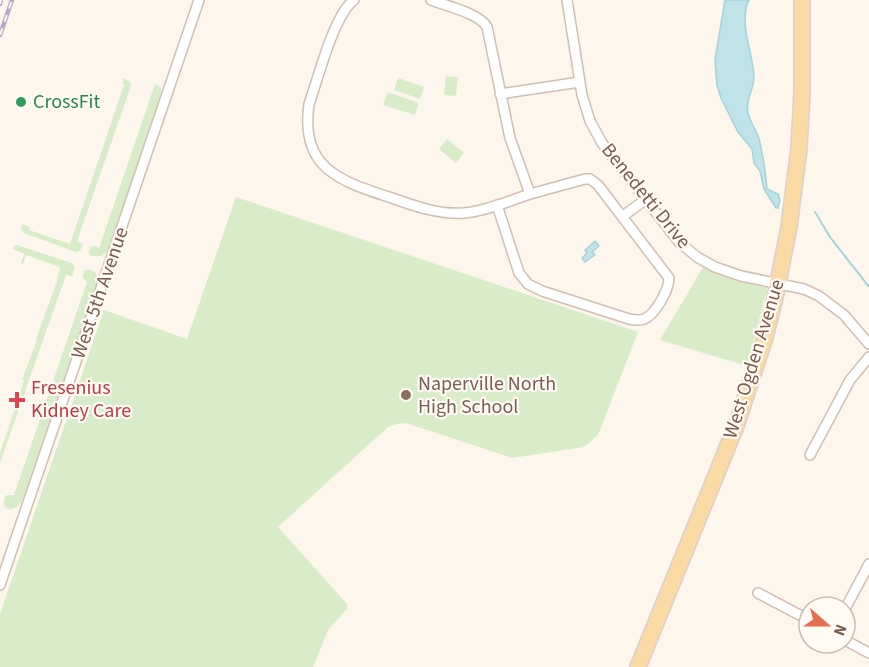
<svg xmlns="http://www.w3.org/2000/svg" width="869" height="667" font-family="'Source Sans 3',sans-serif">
<rect width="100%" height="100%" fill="#fdf6ec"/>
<path fill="#d8ecc9" d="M446 76 458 77 456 96 444 95Z
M124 78 130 82 131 86 77 241 83 244 80 251 76 252 24 233 21 229 22 224 30 227 29 230 70 244 124 85 122 84Z
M398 78 424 87 420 99 394 90Z
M155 84 161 88V94L108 251 101 256H91L89 254 90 247 96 246 99 248Z
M388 92 419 103 415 115 383 105Z
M447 139 464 153 456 163 439 149Z
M236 197 638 332 598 435 584 447 512 458 406 423 397 424 388 427 278 527 347 604V609L328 630 313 667H0V614L104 310 187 339Z
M17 245 72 263 75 267 72 276 66 275 0 463V453L24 381 22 380 37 340 36 339 57 281 60 267 26 255 23 264 21 263 24 254 13 249 14 246Z
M706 262 769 282 747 366 660 340Z
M85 270H91L96 273 97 283 22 502 17 507 10 510 5 507C3 502 3 499 7 495H14L87 282 82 277Z"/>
<path fill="#bfe3e8" stroke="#a5d3da" stroke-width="1.5" d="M725 0H749C738 24 753 51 754 77 754 90 745 99 748 113 750 123 759 133 760 143 763 157 766 174 767 189L778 194 780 200 778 208H776L764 189 760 171 754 163 752 149 738 132 721 98 717 85 715 60Z
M595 241 599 246 592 252 595 255 585 262 582 258 587 253 585 250Z"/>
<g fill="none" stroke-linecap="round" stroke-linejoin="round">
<path stroke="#a5d3da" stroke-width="2" d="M815 212 830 237 869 287"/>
<g stroke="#d1beb0" stroke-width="12">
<path id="street" d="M354 0C334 14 318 79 309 104 300 169 340 181 392 198 414 206 440 215 464 213 486 211 509 201 530 194L510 138 487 27C479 13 446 6 431 0
M567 0 582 95 590 121 602 143 679 242 697 257 715 267 741 276 804 289 819 296 844 315 869 344
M500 94 580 82
M497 205 519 273 528 284 542 291 629 319C634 320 639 321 644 319 655 315 669 290 669 278L598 185 590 179H585L530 194
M623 216 645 200
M810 455 850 380 869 357
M0 585 199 0
M758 593 809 620
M845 609 869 564
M845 640 869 653"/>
</g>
<g stroke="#dad1cd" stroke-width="18">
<path id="primary" d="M638 667 736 426 764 341 775 298 789 227 799 148 802 92V0"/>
</g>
<use href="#street" stroke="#fff" stroke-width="9"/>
<use href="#primary" stroke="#fbd9a5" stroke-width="15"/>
<g stroke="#b9a8c9" stroke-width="4.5">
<path id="rail" d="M0 4 1 0
M0 35 12 0"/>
</g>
<use href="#rail" stroke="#fffaf3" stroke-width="2" stroke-dasharray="7" stroke-linecap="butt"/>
</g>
<circle fill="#2e9e5b" stroke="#fffaf3" stroke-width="2" cx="21" cy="102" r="6"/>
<circle fill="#8d6e63" stroke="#fffaf3" stroke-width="2" cx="406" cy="395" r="6"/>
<path fill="#e0444e" stroke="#fffaf3" stroke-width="2" d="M14 391h6v6h6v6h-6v6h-6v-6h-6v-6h6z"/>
<g text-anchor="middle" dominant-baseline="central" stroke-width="4.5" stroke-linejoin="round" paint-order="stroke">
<g font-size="20" fill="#27864d" stroke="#fffaf3" text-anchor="start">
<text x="33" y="102">CrossFit</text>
</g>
<g font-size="20" fill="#7a5c4d" stroke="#fffaf3">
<text transform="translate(646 196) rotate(51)">Benedetti Drive</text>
<text transform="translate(100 293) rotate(-71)">West 5th Avenue</text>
<text transform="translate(754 359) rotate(-73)">West Ogden Avenue</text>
</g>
<g font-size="20" fill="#785e54" stroke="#fffaf3" text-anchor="start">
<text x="418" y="384">Naperville North<tspan x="418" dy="23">High School</tspan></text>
</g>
<g font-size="20" fill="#be3a42" stroke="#fffaf3" text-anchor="start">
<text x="31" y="388">Fresenius<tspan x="31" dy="23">Kidney Care</tspan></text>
</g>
</g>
<g transform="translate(827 625) rotate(111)"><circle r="28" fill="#fffaf3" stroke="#cabbb1" stroke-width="1.5"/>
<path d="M0-4.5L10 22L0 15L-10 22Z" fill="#e76f51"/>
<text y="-9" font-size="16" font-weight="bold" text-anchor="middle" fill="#7a5c4d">N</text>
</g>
</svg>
